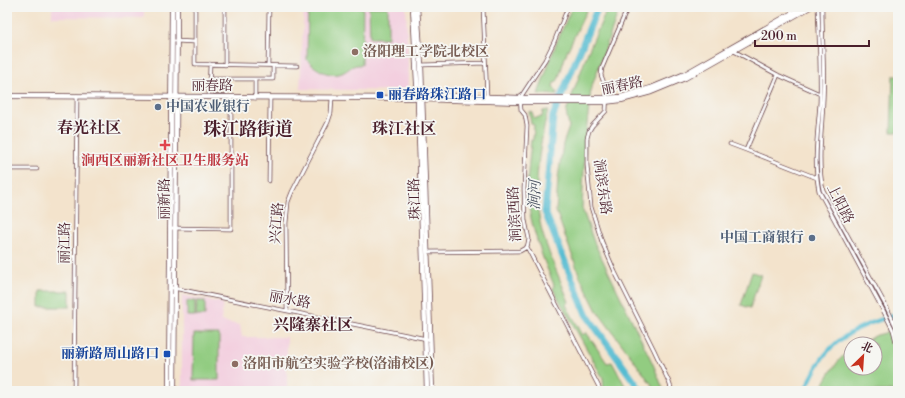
<svg xmlns="http://www.w3.org/2000/svg" width="905" height="398" font-family="'Libre Bodoni','Noto Serif SC',serif">
<rect width="100%" height="100%" fill="#f6f6f2"/>
<filter id="ink" filterUnits="userSpaceOnUse"><feTurbulence type="fractalNoise" baseFrequency=".025" numOctaves="2"/><feDisplacementMap in="SourceGraphic" scale="8" xChannelSelector="R" yChannelSelector="G"/><feConvolveMatrix kernelMatrix="1 2 1 2 8 2 1 2 1" color-interpolation-filters="sRGB"/></filter>
<filter id="wash" filterUnits="userSpaceOnUse"><feTurbulence type="fractalNoise" baseFrequency=".012" numOctaves="4" result="noise"/><feDisplacementMap in="SourceGraphic" scale="16" xChannelSelector="R" yChannelSelector="G"/><feGaussianBlur stdDeviation="0.9" result="paint"/><feColorMatrix in="noise" values="0 0 0 0 0 0 0 0 0 0 0 0 0 0 0 0 0 1.4 0 .05"/><feComposite in="paint" operator="in"/></filter>
<g filter="url(#wash)">
<rect width="100%" height="100%" fill="#f3e3cc"/>
<path fill="#f3cfdf" d="M52 7H144V18L52 17Z
M304 7H406L409 91 300 89Z
M182 295 223 303 221 321 240 325 242 337H287V391H182Z"/>
<path fill="#92cc81" stroke="#6e7656" d="M308 7H363L362 65C351 64 351 69 342 73 330 78 315 69 307 60Z
M369 7H388V38H370Z
M572 7H588L566 54 558 80 556 82 555 81 553 86 557 92 556 95 538 94 556 44Z
M608 7H620L591 89 586 133 582 208 594 242 653 364 664 391H654L652 385 597 311 580 277 556 211 558 178 563 144 569 127 566 112 588 52Z
M893 76H898V132H891Z
M548 110C538 152 531 196 544 238 551 260 561 281 569 302L566 305 583 335 586 332 607 363 612 362 628 391H604L603 378 553 289 554 285C541 255 529 223 527 190 527 174 530 157 531 140H533L534 125 531 124 529 112H532L534 118 542 117 543 111Z
M752 272 761 275 750 308 741 305Z
M40 291H70V307H40Z
M187 301H195V316H187Z
M197 301H205V316H196Z
M889 332 898 373V391H820C828 376 837 359 851 349V368H875V344H859L877 335Z
M194 334H219V380H193Z"/>
<g fill="none" stroke-linecap="round" stroke-linejoin="round">
<path stroke="#54bcd1" stroke-width="4" d="M804 391C811 380 816 366 824 356 842 332 871 322 898 314"/>
<path stroke="#54bcd1" stroke-width="7" d="M598 7 553 116 545 212 586 314 641 391"/>
</g>
</g>
<g filter="url(#ink)">
<g fill="none" stroke-linecap="round" stroke-linejoin="round">
<g stroke="#633c43" stroke-width="4.5">
<path id="street" d="M195 7V64L297 66
M483 7 487 97
M568 7 554 42 545 60 520 98 521 110 525 115 527 126 524 189 525 220 529 239 527 247 601 391
M628 7 602 68 601 75 607 91 606 111 592 126 589 131 587 138V165L591 207 602 242 615 272 654 350 669 382 672 391
M818 7C819 39 821 71 820 102 818 132 813 161 819 191L883 310 893 330 898 350
M822 7C822 38 825 70 823 102 822 132 817 160 823 190L887 308 898 331
M175 41 195 42
M732 50 778 75 820 94
M225 65V7
M268 65 269 7
M421 65 485 63
M209 79H273V66
M209 93 210 64
M255 98V79
M730 144 746 150 778 75
M746 150 817 178
M7 169H37
M269 181 270 98
M170 228 231 229V98
M427 252 520 251 527 247
M173 288 427 339
M287 311 286 223 288 202 292 192 328 122 331 113 332 98
M74 391 77 96"/>
</g>
<g stroke="#633c43" stroke-width="6">
<path id="secondary" d="M413 7 418 102 427 391
M417 7 421 65 432 391
M7 96 418 98 422 99 522 102H604L621 100 651 92 685 78 810 7
M418 98 422 95 520 98H604L621 97 651 88 685 74 803 7
M169 391 172 7
M174 391 177 7"/>
</g>
<use href="#street" stroke="#fff" stroke-width="3"/>
<use href="#secondary" stroke="#fff" stroke-width="4.5"/>
</g>
</g>
<g fill="#8d6e63" stroke="#f6f6f2" stroke-width="1.5">
<circle cx="355" cy="52" r="4"/>
<circle cx="235" cy="364" r="4"/>
</g>
<g fill="#1a4fb4" stroke="#f6f6f2" stroke-width="1.5">
<rect x="376" y="91" width="8" height="8" rx="2"/>
<rect x="163" y="350" width="8" height="8" rx="2"/>
</g>
<g fill="#5c6f8a" stroke="#f6f6f2" stroke-width="1.5">
<circle cx="158" cy="107" r="4"/>
<circle cx="812" cy="238" r="4"/>
</g>
<path fill="#e0444e" stroke="#f6f6f2" stroke-width="1.5" d="M163 139h4v4h4v4h-4v4h-4v-4h-4v-4h4z"/>
<g text-anchor="middle" dominant-baseline="central" stroke-width="3.5" stroke-linejoin="round" paint-order="stroke">
<g font-size="14" font-weight="bold" fill="#785e54" stroke="#f6f6f2" text-anchor="start">
<text x="363" y="52">洛阳理工学院北校区</text>
<text x="243" y="364">洛阳市航空实验学校(洛浦校区)</text>
</g>
<g font-size="14" fill="#4a1f2b" stroke="#f6f6f2">
<text x="212" y="86">丽春路</text>
<text transform="translate(622 86) rotate(-11)">丽春路</text>
<text transform="translate(602 187) rotate(82)">涧滨东路</text>
<text transform="translate(165 199) rotate(-90)">丽新路</text>
<text transform="translate(415 199) rotate(-92)">珠江路</text>
<text transform="translate(840 204) rotate(63)">上阳路</text>
<text transform="translate(515 214) rotate(-93)">涧滨西路</text>
<text transform="translate(277 223) rotate(-85)">兴江路</text>
<text transform="translate(65 243) rotate(-89)">丽江路</text>
<text transform="translate(290 300) rotate(11)">丽水路</text>
</g>
<g font-size="14" font-weight="bold" fill="#164399" stroke="#f6f6f2" text-anchor="start">
<text x="388" y="95">丽春路珠江路口</text>
<text x="159" y="354" text-anchor="end">丽新路周山路口</text>
</g>
<g font-size="14" font-weight="bold" fill="#4e5e75" stroke="#f6f6f2" text-anchor="start">
<text x="166" y="107">中国农业银行</text>
<text x="804" y="238" text-anchor="end">中国工商银行</text>
</g>
<g font-size="14" font-weight="bold" fill="#be3a42" stroke="#f6f6f2">
<text x="165" y="161">涧西区丽新社区卫生服务站</text>
</g>
<g font-size="15" font-style="italic" fill="#4e5665" stroke="#f6f6f2">
<text transform="translate(535 195) rotate(-88)">涧河</text>
</g>
<g font-size="16" font-weight="bold" fill="#4a1f2b" stroke="#f6f6f2">
<text x="89" y="128">春光社区</text>
<text x="404" y="129">珠江社区</text>
<text x="313" y="325">兴隆寨社区</text>
</g>
<g font-size="18" font-weight="bold" fill="#4a1f2b" stroke="#f6f6f2">
<text x="248" y="129">珠江路街道</text>
</g>
</g>
<rect width="905" height="398" fill="none" stroke="#f6f6f2" stroke-width="24"/>
<g transform="translate(863 356) rotate(25)"><circle r="19" fill="#f6f6f2" stroke="#b1a0a2"/>
<path d="M0-3L7 15L0 10L-7 15Z" fill="#c8321e"/>
<text y="-6" font-size="11" font-weight="bold" text-anchor="middle" fill="#4a1f2b">北</text>
</g>
<path d="M755 40v6h114v-6" fill="none" stroke="#4a1f2b" stroke-width="2"/>
<text x="761" y="40" font-size="12" fill="#4a1f2b" stroke="#f6f6f2" stroke-width="3" paint-order="stroke">200 m</text>
</svg>
